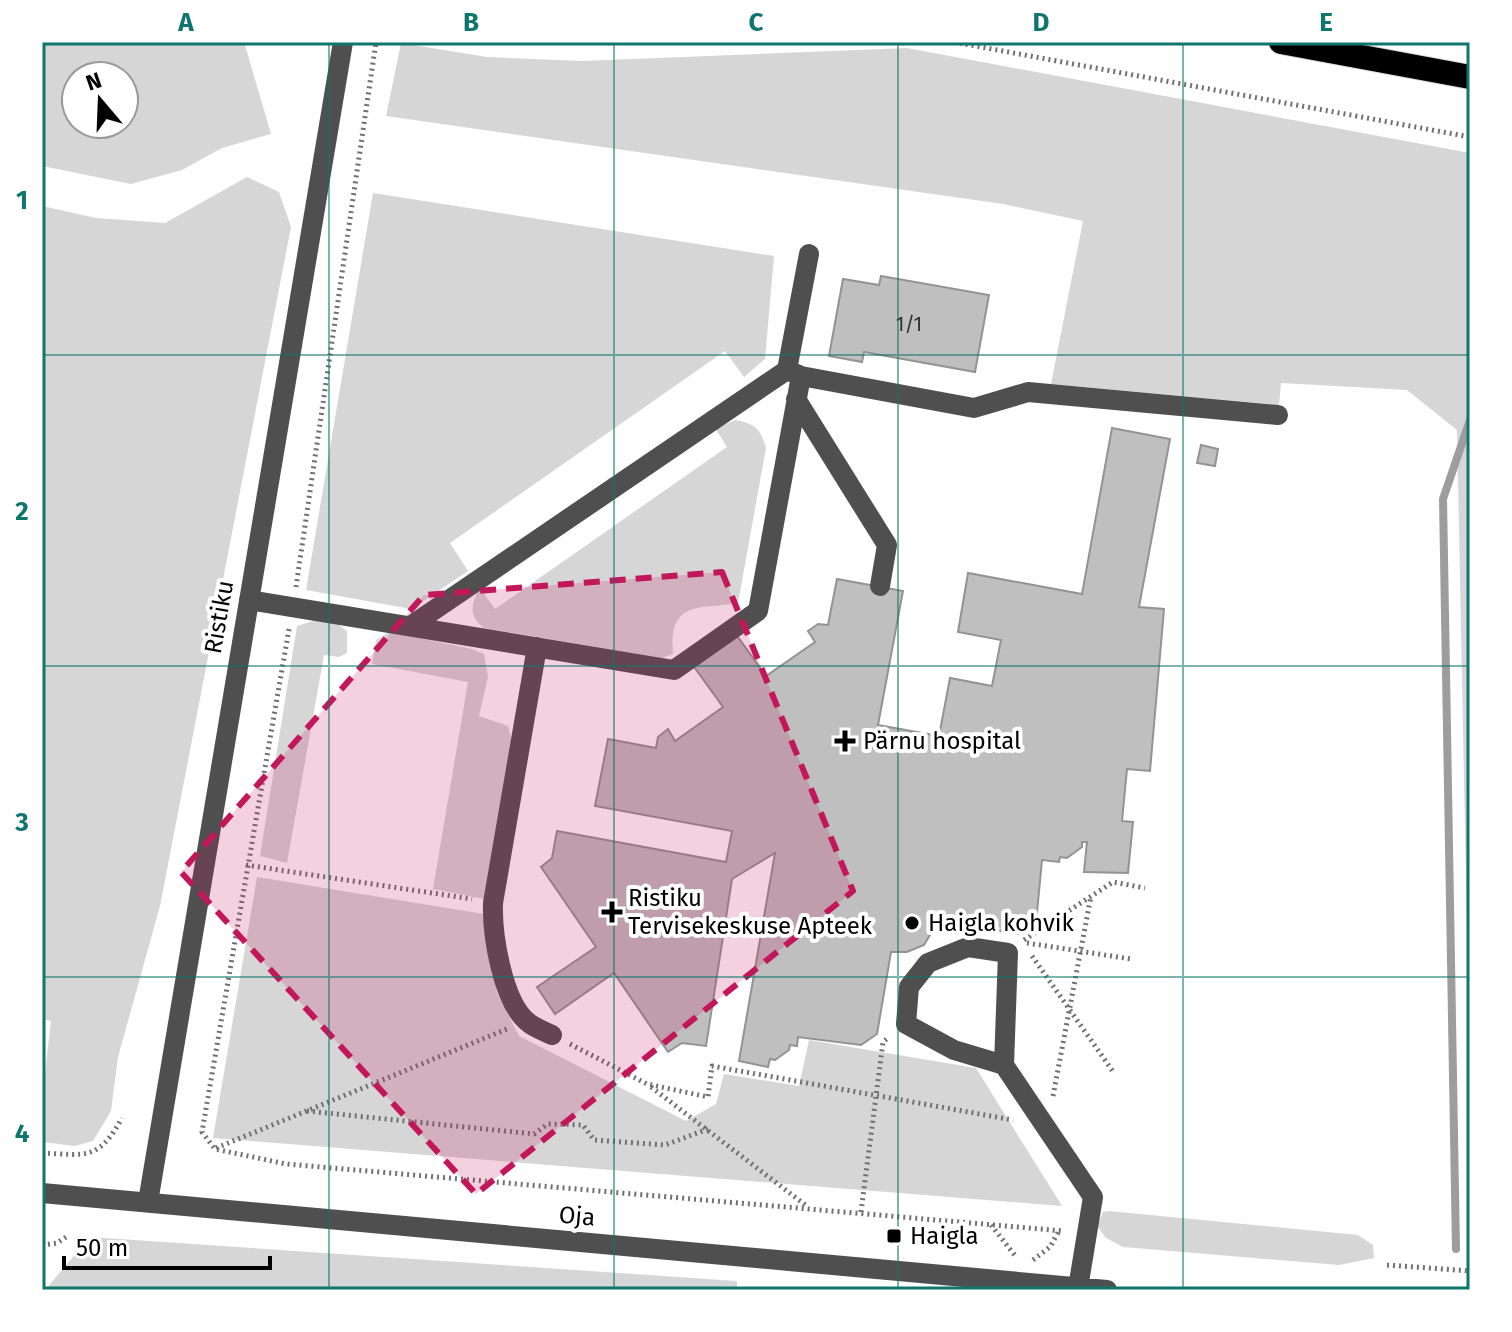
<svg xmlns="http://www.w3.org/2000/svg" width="1512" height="1332" font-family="'Fira Sans',sans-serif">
<rect width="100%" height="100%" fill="#fff"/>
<path fill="#d6d6d6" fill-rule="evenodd" d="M42 42H244L271 134 222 148 182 170 131 184 42 166ZM76 76H124V124H76Z
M401 43 487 57 582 61 907 48 1470 153V1081L1457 430 1407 390 1281 383 1279 405 1051 384 1083 221 1003 204 386 116Z
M247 177 279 192 291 227 160 906 118 1057 111 1111 93 1141 75 1146 42 1142V1099L51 1021 42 1019V206L96 218 165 223Z
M373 193 774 256 765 359 744 377 725 351 450 543 468 571 411 609 306 590Z
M736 420C755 424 761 429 766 448L738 603C702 610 668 598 673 654L662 658 484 628C468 617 471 603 480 588L495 609 727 447 715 428Z
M316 620 335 622 347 631V653L339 657 324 655 287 863 260 856 297 626Z
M389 632 472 649 484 654 488 677 479 716 508 726 512 741 485 899 433 889 468 682 372 664 376 640Z
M257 877 484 914 497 993 519 1036 686 1121 716 1104 724 1074 799 1086 809 1040 976 1068 1062 1206 213 1138Z
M1109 1211 1358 1235 1373 1245 1374 1258 1339 1265 1123 1247 1106 1238 1097 1226 1103 1212Z
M90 1237 737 1281V1290H45Z"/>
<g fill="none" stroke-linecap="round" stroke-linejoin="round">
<path stroke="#9d9d9d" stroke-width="8" d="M1456 1249 1443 499 1470 420"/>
</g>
<path fill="#bfbfbf" stroke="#939393" stroke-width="2" d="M881 276 989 295 975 372 864 352 862 362 829 356 843 279 879 285Z
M1112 428 1170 439 1139 607 1164 609 1150 771 1127 769 1122 821 1133 822 1128 873 1084 872 1087 842H1082V847L1067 858 1060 857 1059 862 1042 860 1036 923 1018 934 939 920 924 945 907 952H891L877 1034 861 1045 798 1037 797 1046 790 1045 789 1050 775 1060 770 1059 768 1067 739 1061 775 853 732 879 706 1046 682 1043 668 1052 614 973 555 1014 537 987 596 947 541 867 552 858 557 831 726 862 732 831 595 806 608 739 656 748 658 737 668 729 675 741 723 707 692 664 735 633 766 676 815 642 808 631 818 624 828 625 837 579 903 591 878 725 939 736 950 678 992 686 1001 640 958 632 968 573 1082 594Z
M1201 445 1218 449 1215 466 1197 463Z"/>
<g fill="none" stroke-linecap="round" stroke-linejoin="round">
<g stroke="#dbdbdb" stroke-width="26">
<path id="highway" d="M1281 42 1470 77"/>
</g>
<path stroke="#717171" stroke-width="5" stroke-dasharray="2 4" stroke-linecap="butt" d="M506 42H623
M954 42 1470 137
M296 587 376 42
M289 629 202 1132 215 1149 286 1164 1064 1231
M246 865 472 899
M1024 940 1113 882 1145 888
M1027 943 1131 959
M1032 956 1114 1073
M570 1044 647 1084 708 1097 712 1066 1013 1120
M651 1087 808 1207
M1053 1096 1091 896
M307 1111 534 1134 548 1124 583 1125 594 1140 665 1145 708 1129
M216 1148 507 1029
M42 1153C87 1155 98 1161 122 1118
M861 1212 883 1042 889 1037
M991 1225 1017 1258
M42 1245 57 1243 66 1237
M1033 1260 1050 1247 1060 1229
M1387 1265 1470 1271"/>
<path stroke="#4f4f4f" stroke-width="20" d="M801 376 974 408 1028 392 1278 415
M796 399 887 545 880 586
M249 600 674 670 758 611 801 376 787 370
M412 625 787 370 809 254
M537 647 493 903C492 933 502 1003 529 1023 535 1028 544 1031 552 1035
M1004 1065 954 1050 906 1024 909 987 928 963 968 947 1008 953 1004 1065 1093 1197 1078 1288
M42 1193 1107 1290
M148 1202 343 42"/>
<use href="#highway" stroke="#000" stroke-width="24"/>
</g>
<path fill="#c2185b" fill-opacity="0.2" stroke="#c2185b" stroke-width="6" stroke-dasharray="16 10" stroke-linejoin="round" d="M722 572 853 891 476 1194 181 872 424 595Z"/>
<path fill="none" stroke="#0f766e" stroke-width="2" stroke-opacity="0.55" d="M329 42V1290M614 42V1290M898 42V1290M1183 42V1290M42 355H1470M42 666H1470M42 977H1470"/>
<g fill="#000" stroke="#fff" stroke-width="3">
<path d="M841 729h8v8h8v8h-8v8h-8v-8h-8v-8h8z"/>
<path d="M608 900h8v8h8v8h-8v8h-8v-8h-8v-8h8z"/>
<circle cx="912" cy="923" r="8"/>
<rect x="886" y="1228" width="16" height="16" rx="4"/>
</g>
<g text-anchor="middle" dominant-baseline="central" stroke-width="8" stroke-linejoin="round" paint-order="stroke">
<g font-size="20" fill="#303030">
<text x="909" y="324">1/1</text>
</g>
<g font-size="24" fill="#000" stroke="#fff">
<text transform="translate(219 617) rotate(-80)">Ristiku</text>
<text transform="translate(577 1216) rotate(5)">Oja</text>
</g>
<g font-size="24" fill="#000" stroke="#fff" text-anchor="start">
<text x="863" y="741">Pärnu hospital</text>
<text x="628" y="898">Ristiku<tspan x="628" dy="28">Tervisekeskuse Apteek</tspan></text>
<text x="928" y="923">Haigla kohvik</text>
<text x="910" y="1236">Haigla</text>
</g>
</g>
<rect width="1512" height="1332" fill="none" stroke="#ffffff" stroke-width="88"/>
<g transform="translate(100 100) rotate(341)"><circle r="38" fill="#ffffff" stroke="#999999" stroke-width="2"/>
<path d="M0-6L14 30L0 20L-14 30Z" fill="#000000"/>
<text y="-12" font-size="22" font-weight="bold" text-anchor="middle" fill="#000000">N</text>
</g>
<path d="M64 1256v12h206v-12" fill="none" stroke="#000000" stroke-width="4"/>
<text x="76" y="1256" font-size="24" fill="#000000" stroke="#ffffff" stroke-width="6" paint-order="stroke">50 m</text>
<rect x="44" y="44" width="1424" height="1244" fill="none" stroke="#0f766e" stroke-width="3"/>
<g font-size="26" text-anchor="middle" font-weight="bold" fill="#0f766e">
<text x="186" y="31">A</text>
<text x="471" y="31">B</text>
<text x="756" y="31">C</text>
<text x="1041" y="31">D</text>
<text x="1326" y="31">E</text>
<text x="22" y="209">1</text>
<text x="22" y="520">2</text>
<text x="22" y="831">3</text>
<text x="22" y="1142">4</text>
</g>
</svg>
